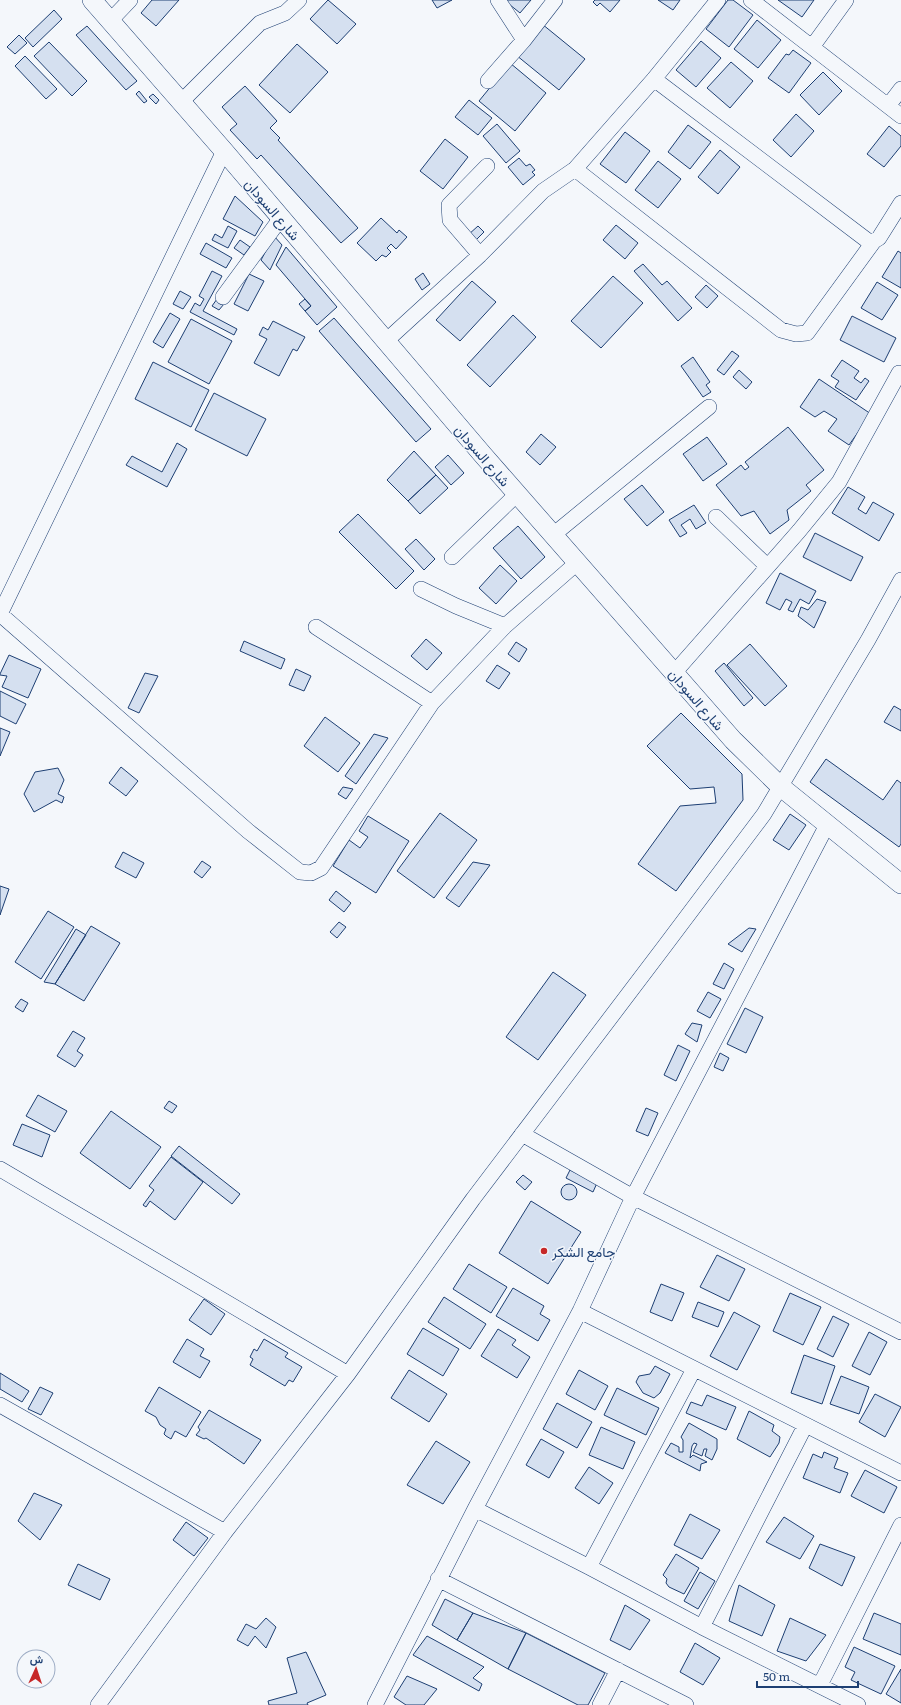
<svg xmlns="http://www.w3.org/2000/svg" width="901" height="1705" font-family="Literata,Vazirmatn,serif">
<rect width="100%" height="100%" fill="#f4f7fb"/>
<path fill="#d5e0f0" stroke="#1d3f73" d="M152 0H179L156 26 141 13Z
M328 0 356 24 337 44 310 19Z
M432 0H452L437 8Z
M504 0H531L520 13Z
M595 0H620L610 12 600 3 597 6 593 2Z
M658 0H680L673 10Z
M728 0H733L753 15 729 47 706 29Z
M778 0H814L802 17Z
M54 10 62 19 33 47 25 38Z
M757 20 781 40 758 68 734 49Z
M542 24 585 59 559 90 516 55Z
M87 26 137 81 126 90 76 35Z
M19 35 27 43 15 54 7 47Z
M701 41 721 58 696 87 676 70Z
M49 42 87 81 72 96 34 56Z
M297 44 328 72 290 113 259 85Z
M793 50 811 63 789 93 768 78 786 54 789 55Z
M25 56 57 89 46 99 15 66Z
M731 62 753 81 730 108 707 88Z
M510 63 546 93 515 131 479 101Z
M823 72 842 91 819 115 800 95Z
M245 86 277 121 270 128 280 138 278 140 358 228 341 243 261 155 257 159 230 130 237 124 222 107Z
M139 91 147 101 144 103 136 94Z
M153 94 159 100 156 104 149 97Z
M469 100 492 118 478 135 455 117Z
M796 114 814 131 791 157 773 140Z
M497 124 520 151 506 163 483 136Z
M688 125 711 142 690 169 668 152Z
M889 126 901 136V146L884 167 867 154Z
M625 132 650 151 626 183 600 164Z
M445 139 468 157 443 189 420 171Z
M720 150 740 167 718 194 698 177Z
M519 158 526 166 530 164 535 170 532 172 535 175 523 185 508 167Z
M658 161 681 179 658 208 635 190Z
M235 196 263 222 255 236 223 219Z
M381 218 397 233 399 230 407 237 396 249 391 244 387 248 391 252 386 257 382 255 376 261 357 243Z
M616 225 638 243 625 259 603 240Z
M228 226 237 231 228 248 212 240 215 234 222 238Z
M478 226 484 232 476 240 468 235Z
M274 236 282 245 270 270 261 260Z
M240 240 250 247 244 255 234 248Z
M206 243 232 258 226 268 200 254Z
M286 247 337 307 317 325 305 311 311 306 276 265Z
M898 251 901 253V288L882 277Z
M643 264 662 285 667 281 692 308 678 321 634 271Z
M212 271 222 276 203 311 237 329 234 335 190 312 195 303 200 306 204 299 199 296Z
M423 273 430 284 422 290 415 279Z
M249 274 264 281 248 311 234 304Z
M613 276 643 303 601 348 571 321Z
M472 281 496 302 460 341 436 320Z
M877 282 898 295 882 320 861 308Z
M706 285 718 296 707 308 695 297Z
M180 291 191 297 183 309 173 304Z
M217 299 224 304 219 310 212 306Z
M305 299 311 306 305 311 299 304Z
M170 313 180 319 163 348 153 342Z
M513 315 536 337 490 387 467 365Z
M852 316 896 338 884 362 840 340Z
M334 318 431 429 416 442 319 331Z
M191 319 232 341 209 384 168 362Z
M273 321 305 337 297 351 293 349 279 376 254 363 267 339 259 335 263 327 268 330Z
M732 351 739 356 724 375 717 370Z
M693 357 710 382 706 385 711 392 703 397 681 366Z
M842 360 859 371 854 378 861 383 865 378 869 381 856 400 835 387 839 381 831 376Z
M153 362 209 390 191 427 135 399Z
M739 370 752 382 746 389 733 377Z
M819 379 871 414 849 445 828 431 837 419 824 411 815 417 800 407Z
M214 393 266 419 247 456 195 430Z
M788 427 824 470 806 485 811 491 787 510 789 520 770 534 754 511 741 516 716 485 741 465 745 470 749 467 745 462Z
M541 434 556 447 540 465 526 452Z
M707 437 727 464 703 481 683 454Z
M177 443 187 449 167 487 126 465 132 456 162 472Z
M414 451 436 475 408 501 387 480Z
M448 455 464 473 451 485 435 467Z
M436 475 448 488 420 514 408 501Z
M642 485 664 512 647 526 624 499Z
M848 487 865 497 858 509 866 514 873 502 894 514 879 541 832 513Z
M694 505 706 523 696 529 690 519 681 525 687 533 680 537 669 520Z
M358 514 414 571 396 589 339 532Z
M518 526 545 557 521 579 493 548Z
M815 533 863 557 851 581 803 557Z
M416 539 435 559 424 570 405 549Z
M500 565 517 581 496 604 479 588Z
M780 573 816 591 809 604 800 599 793 612 788 610 792 602 786 599 780 610 766 603Z
M817 599 826 602 814 628 798 616 801 607 808 610Z
M426 639 442 653 427 670 411 656Z
M244 641 285 659 281 669 240 651Z
M516 642 527 649 519 662 508 654Z
M750 644 787 686 765 706 727 665Z
M9 655 41 669 28 698 2 687 7 676 0 675V674Z
M724 663 753 698 744 706 715 671Z
M497 665 510 673 499 689 486 681Z
M296 669 311 676 304 691 289 685Z
M145 673 158 676 139 713 128 708Z
M0 691 26 704 16 724 0 716Z
M894 706 901 710V731L884 722Z
M681 713 742 774 743 800 676 891 638 864 680 806 716 803 714 787 690 789 647 746Z
M325 717 360 743 338 772 304 746Z
M0 728 10 732 0 756Z
M374 734 388 738 356 784 345 776Z
M826 759 883 800 897 780 901 783V844L899 847 810 782Z
M121 767 138 781 126 796 109 783Z
M58 768 64 780 58 794 64 797 62 803 56 800 34 812 24 794 35 772Z
M343 787 353 789 346 799 338 794Z
M440 813 477 840 434 898 397 871Z
M790 814 806 825 789 850 773 840Z
M368 816 409 841 376 893 333 866 349 840 360 848 368 837 359 831Z
M123 852 144 863 136 878 115 867Z
M202 861 211 867 202 878 194 872Z
M473 862 490 865 459 907 446 898Z
M0 886 9 889 0 915Z
M336 891 351 903 344 912 329 900Z
M48 911 74 927 41 979 15 962Z
M339 922 346 927 337 938 330 932Z
M91 926 120 943 84 1001 55 984Z
M749 928 756 929 742 952 728 944Z
M76 929 86 935 55 984 44 982Z
M724 963 734 969 724 989 713 984Z
M553 972 586 995 538 1060 506 1037Z
M708 992 721 999 710 1018 697 1011Z
M21 999 28 1003 23 1012 15 1007Z
M745 1008 763 1017 746 1053 727 1044Z
M692 1023 702 1025 697 1042 685 1034Z
M73 1031 85 1038 77 1051 83 1055 75 1067 57 1056Z
M678 1045 690 1051 676 1081 664 1075Z
M720 1053 729 1058 723 1071 714 1067Z
M38 1095 67 1111 55 1132 26 1116Z
M169 1101 177 1106 172 1113 164 1108Z
M646 1108 658 1113 648 1136 636 1131Z
M111 1111 161 1147 130 1189 80 1153Z
M22 1124 50 1135 42 1157 13 1145Z
M179 1146 240 1194 232 1204 171 1156Z
M171 1157 203 1182 175 1220 150 1201 146 1207 143 1205 154 1190 149 1186Z
M570 1170 597 1183 593 1192 566 1178Z
M523 1175 532 1182 525 1190 516 1182Z
M561 1192a8 8 0 1 1 16 0a8 8 0 1 1-16 0Z
M531 1201 581 1232 548 1284 499 1253Z
M717 1255 745 1269 729 1301 700 1287Z
M469 1264 507 1287 491 1313 453 1289Z
M661 1284 684 1293 672 1321 650 1312Z
M513 1288 544 1306 540 1314 550 1320 538 1341 496 1316Z
M790 1293 821 1307 803 1345 773 1331Z
M444 1297 486 1324 470 1349 428 1322Z
M204 1299 225 1314 211 1335 189 1320Z
M698 1302 724 1312 718 1327 692 1317Z
M734 1312 760 1326 737 1370 710 1356Z
M833 1316 849 1324 833 1357 817 1349Z
M423 1328 459 1349 443 1376 407 1354Z
M498 1329 516 1340 512 1345 530 1357 517 1378 481 1356Z
M869 1332 887 1342 870 1375 852 1366Z
M187 1339 204 1349 200 1356 210 1361 200 1378 173 1362Z
M264 1339 288 1353 285 1357 302 1367 293 1382 289 1380 285 1386 250 1365 253 1359 250 1357 254 1349 257 1351Z
M804 1355 835 1366 822 1404 791 1393Z
M655 1366 670 1374 660 1393 654 1398 643 1393 636 1382 639 1376 650 1374Z
M409 1370 447 1394 429 1422 391 1398Z
M579 1370 608 1386 595 1410 566 1394Z
M0 1373 29 1391 22 1402 0 1389Z
M841 1376 869 1387 859 1414 830 1404Z
M40 1387 53 1393 41 1415 28 1409Z
M159 1387 201 1412 186 1437 175 1431 171 1439 166 1436 164 1434 166 1429 160 1425 156 1417 145 1411Z
M617 1388 659 1408 646 1435 604 1415Z
M875 1394 901 1407 885 1437 859 1422Z
M707 1395 736 1407 726 1430 686 1413 691 1402 702 1406Z
M557 1403 592 1422 577 1448 543 1429Z
M209 1410 261 1440 244 1464 206 1438 204 1439 196 1435 200 1430 198 1427Z
M749 1411 774 1425 772 1431 780 1437 779 1443 770 1457 737 1439Z
M689 1423 717 1439V1449L712 1460 705 1456 707 1449H704L702 1456 693 1452 697 1444 694 1443 692 1446 690 1458 693 1455 707 1462 701 1464 700 1471 665 1453 671 1443 679 1447V1452H683V1440L681 1437Z
M601 1427 635 1442 623 1469 589 1455Z
M541 1439 564 1452 549 1478 526 1465Z
M436 1441 470 1462 443 1504 407 1485Z
M824 1452 838 1458 834 1468 848 1473 840 1493 803 1478 813 1454 822 1458Z
M589 1467 613 1483 599 1504 575 1488Z
M865 1470 897 1487 884 1513 851 1496Z
M34 1493 62 1505 40 1540 18 1521Z
M690 1514 720 1530 702 1559 674 1545Z
M784 1517 814 1536 800 1559 766 1542Z
M186 1522 208 1538 194 1556 173 1540Z
M820 1544 855 1557 842 1586 809 1568Z
M676 1554 699 1568 684 1594 669 1587 666 1583 667 1579 663 1575Z
M78 1564 110 1579 100 1600 68 1585Z
M700 1572 715 1581 698 1609 684 1601Z
M739 1585 775 1605 762 1636 729 1621Z
M445 1599 473 1613 457 1640 432 1625Z
M625 1605 650 1620 630 1650 610 1640Z
M473 1613 526 1633 508 1669 457 1640Z
M874 1613 901 1624V1655L863 1639Z
M266 1618 276 1627 266 1648 255 1636 248 1646 237 1640 246 1624 256 1629Z
M790 1618 826 1635 806 1661 777 1651Z
M526 1633 605 1673 588 1705H578L508 1669Z
M427 1636 484 1667 473 1678 482 1684 479 1691 413 1655Z
M695 1643 720 1658 703 1685 680 1672Z
M854 1647 895 1666 881 1694 851 1680 855 1672 845 1667Z
M306 1652 326 1695 307 1703 308 1705H269L268 1701 297 1693 287 1658Z
M901 1669V1703L886 1694Z
M407 1676 437 1689 424 1705H406L394 1697Z"/>
<g fill="none" stroke-linecap="round" stroke-linejoin="round">
<g stroke="#1d3f73" stroke-width="16">
<path id="minor" d="M498 0 524 40
M751 0 901 116
M110 21 130 0
M812 47 846 0
M654 79 868 241H874L879 238 901 203
M488 81 524 40 555 0
M181 102 260 23 285 13 299 0
M888 106 901 89
M224 151 0 614 248 831 300 872 311 873 321 868 432 703 505 626 578 562
M575 169 781 330 796 334 807 333 874 241
M480 255 450 220 449 205 487 166
M223 297 281 218
M386 341 480 255 543 191 575 169 654 79 718 0
M716 517 767 566
M553 535 709 407
M452 557 517 494
M421 589 456 606 505 626
M316 627 432 703
M674 673 799 531 839 482 899 373
M522 1134 633 1197 901 1332
M0 1169 348 1374
M580 1311 901 1473
M0 1405 225 1532
M475 1509 589 1567 702 1627 858 1705
M589 1567 694 1369
M438 1579 686 1705
M702 1627 805 1426
M820 1685 901 1525
M98 1705 225 1532 348 1374 473 1199 664 947 764 814 868 640 901 580
M375 1705 475 1509 580 1311 633 1197 827 825
M600 1705 618 1670"/>
</g>
<g stroke="#1d3f73" stroke-width="20">
<path id="major" d="M92 0 224 151 483 455 733 740 781 787 901 884"/>
</g>
<use href="#minor" stroke="#f4f7fb" stroke-width="15"/>
<use href="#major" stroke="#f4f7fb" stroke-width="19"/>
</g>
<circle fill="#c62828" stroke="#f4f7fb" stroke-width="1.5" cx="544" cy="1251" r="4"/>
<g text-anchor="middle" dominant-baseline="central" stroke-width="3" stroke-linejoin="round" paint-order="stroke">
<g font-size="14" fill="#1d3f73" stroke="#f4f7fb">
<text transform="translate(273 209) rotate(49)">شارع السودان</text>
<text transform="translate(483 455) rotate(49)">شارع السودان</text>
<text transform="translate(697 699) rotate(49)">شارع السودان</text>
</g>
<g font-size="14" fill="#1d3f73" stroke="#f4f7fb" text-anchor="start">
<text x="552" y="1251">جامع الشكر</text>
</g>
</g>
<g transform="translate(36 1669) rotate(3)"><circle r="19" fill="#f4f7fb" stroke="#9eadc5"/>
<path d="M0-3L7 15L0 10L-7 15Z" fill="#c62828"/>
<text y="-6" font-size="11" font-weight="bold" text-anchor="middle" fill="#1d3f73">ش</text>
</g>
<path d="M757 1681v6h101v-6" fill="none" stroke="#1d3f73" stroke-width="2"/>
<text x="763" y="1681" font-size="12" fill="#1d3f73" stroke="#f4f7fb" stroke-width="3" paint-order="stroke">50 m</text>
</svg>
